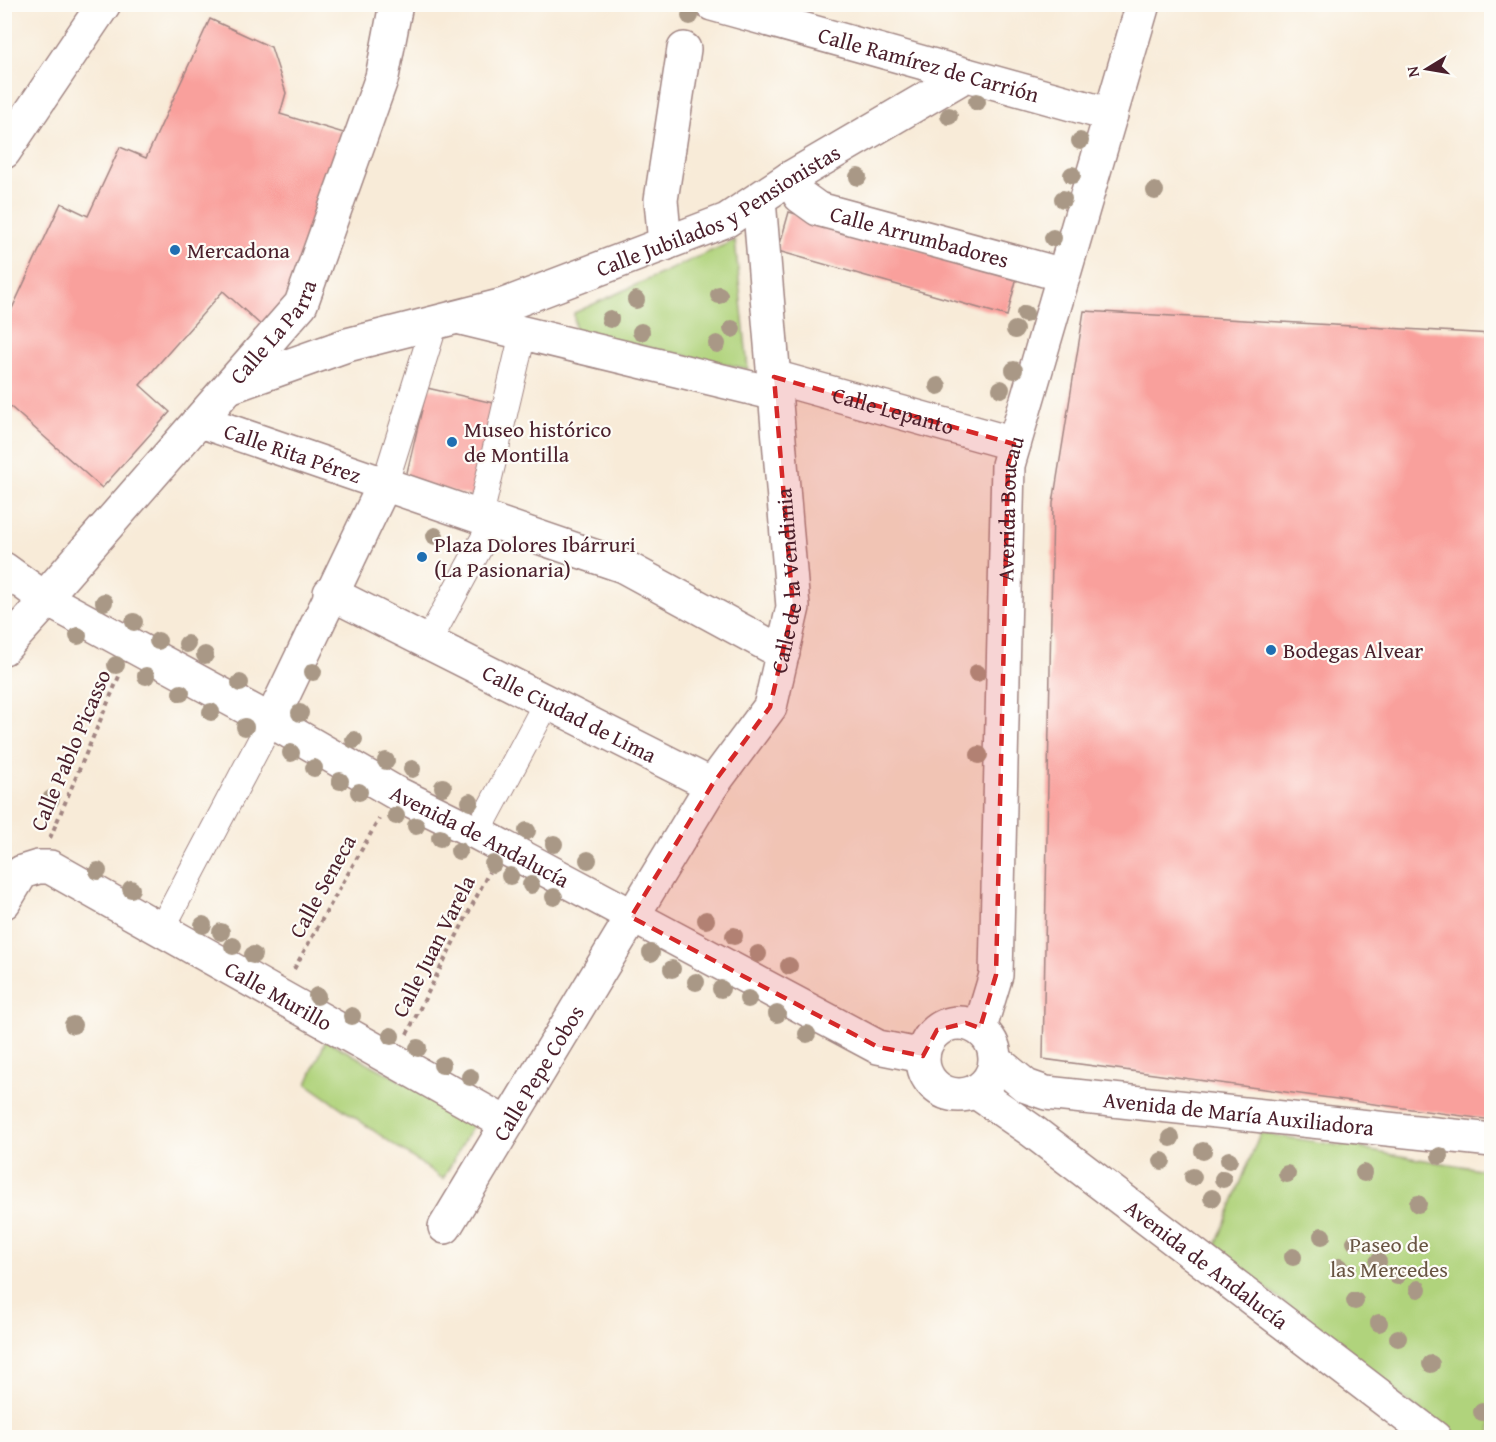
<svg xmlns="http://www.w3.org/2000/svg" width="1496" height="1442" font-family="'Gentium Book Plus',serif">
<rect width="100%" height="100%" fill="#fdfcf7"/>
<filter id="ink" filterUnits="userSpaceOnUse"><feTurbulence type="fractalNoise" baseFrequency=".0167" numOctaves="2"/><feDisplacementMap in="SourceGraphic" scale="12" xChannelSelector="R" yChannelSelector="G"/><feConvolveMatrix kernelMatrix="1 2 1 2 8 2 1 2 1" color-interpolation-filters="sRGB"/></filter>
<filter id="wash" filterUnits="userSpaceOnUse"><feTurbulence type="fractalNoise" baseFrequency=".008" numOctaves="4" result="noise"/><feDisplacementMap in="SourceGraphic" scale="24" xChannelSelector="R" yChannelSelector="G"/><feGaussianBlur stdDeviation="1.35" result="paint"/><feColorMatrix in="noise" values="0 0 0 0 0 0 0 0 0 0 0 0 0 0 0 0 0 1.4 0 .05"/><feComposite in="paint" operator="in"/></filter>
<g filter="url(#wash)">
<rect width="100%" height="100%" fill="#f8ebd8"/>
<path fill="#b0d37c" stroke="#7d7954" stroke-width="1.5" d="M735 240 748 369 575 332 574 313Z
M326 1040 475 1121 443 1179 307 1084Z
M1260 1133 1342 1146 1343 1139 1370 1151 1491 1171V1437H1452L1215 1248Z"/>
<g id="blocks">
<path fill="#f9a09c" d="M210 19 271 47 286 93 280 114 347 134 301 284 263 327 223 291 140 385 170 412 102 488 4 401V326L61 203 88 216 120 147 146 158Z
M789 212 1017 277 1007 316 778 251Z
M1084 311 1492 334V1120L1043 1059 1053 503Z
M427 388 498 404 476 497 405 481Z"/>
</g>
</g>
<g filter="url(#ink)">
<use href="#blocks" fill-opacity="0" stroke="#a18582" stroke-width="1.5"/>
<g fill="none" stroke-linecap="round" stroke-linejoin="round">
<g stroke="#a18582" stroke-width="28">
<path id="pedestrian" d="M385 483 435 322
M480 516 523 333
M428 642 494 520
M477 833 547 702
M161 930 271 721"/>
</g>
<g stroke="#a18582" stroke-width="36">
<g id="minor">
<path id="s1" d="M712 4 1111 115"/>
<path d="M4 152 104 4"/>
<path id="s2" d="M790 178 800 196 818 209 1063 275"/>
<path d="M665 244 661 200 684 49"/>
<path d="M461 318 776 394"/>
<path id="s3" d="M774 377 1014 444"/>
<path id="s4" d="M229 387 347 345 504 305 727 220 790 178 966 75"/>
<path id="s5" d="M200 421 623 566 783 653"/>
<path id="s6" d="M330 593 712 785"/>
<path id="s7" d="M44 598 301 304 382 77 396 4"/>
<path d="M271 721 385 483"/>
<path id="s8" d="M4 902 22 872 38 867H50L507 1124"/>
<path id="s9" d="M445 1227 712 785 770 707 793 607 759 200"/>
</g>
</g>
<g stroke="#a18582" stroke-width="36">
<g id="tertiary">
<path id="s10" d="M4 569 44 598 271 721 394 792 477 833 878 1047 923 1056"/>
<path d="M4 648 44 604V598"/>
<circle cx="959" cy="1059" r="36"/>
<path id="s11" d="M980 1028 996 975 1008 465 1143 4"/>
<path id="s12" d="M996 1061 1026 1086 1046 1093 1492 1140"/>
<path id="s13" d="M976 1092 1031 1130 1435 1438"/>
</g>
</g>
<path stroke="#a18582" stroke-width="4" stroke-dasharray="4.5 4.5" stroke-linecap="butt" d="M50 838 120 674
M294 969 379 819
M407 1034 489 872"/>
<use href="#pedestrian" stroke="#fff" stroke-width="26"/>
<use href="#minor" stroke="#fff" stroke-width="33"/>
<use href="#tertiary" stroke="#fff" stroke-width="33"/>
</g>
<g fill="#a99886">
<circle cx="690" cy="16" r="9"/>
<circle cx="977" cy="102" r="9"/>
<circle cx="949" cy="116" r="9"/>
<circle cx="1080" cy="141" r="9"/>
<circle cx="1072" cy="175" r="9"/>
<circle cx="858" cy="177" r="9"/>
<circle cx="1155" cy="191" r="9"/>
<circle cx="1063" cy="199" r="9"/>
<circle cx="1053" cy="238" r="9"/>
<circle cx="719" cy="295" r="9"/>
<circle cx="636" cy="300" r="9"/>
<circle cx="1025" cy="314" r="9"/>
<circle cx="610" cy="319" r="9"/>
<circle cx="732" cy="329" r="9"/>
<circle cx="1015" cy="330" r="9"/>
<circle cx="641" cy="332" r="9"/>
<circle cx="717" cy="344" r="9"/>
<circle cx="1014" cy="370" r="9"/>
<circle cx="938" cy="386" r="9"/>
<circle cx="1001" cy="389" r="9"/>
<circle cx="435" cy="536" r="9"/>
<circle cx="104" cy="602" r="9"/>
<circle cx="134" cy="622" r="9"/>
<circle cx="78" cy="636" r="9"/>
<circle cx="158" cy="641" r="9"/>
<circle cx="187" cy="644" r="9"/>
<circle cx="205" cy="655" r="9"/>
<circle cx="116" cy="665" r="9"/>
<circle cx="313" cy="672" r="9"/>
<circle cx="977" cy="673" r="9"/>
<circle cx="146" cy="676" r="9"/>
<circle cx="240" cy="683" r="9"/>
<circle cx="181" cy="693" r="9"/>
<circle cx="211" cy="712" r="9"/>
<circle cx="300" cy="713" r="9"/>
<circle cx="245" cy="727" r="9"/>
<circle cx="354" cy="740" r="9"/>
<circle cx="291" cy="753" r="9"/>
<circle cx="979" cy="755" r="9"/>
<circle cx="386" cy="761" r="9"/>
<circle cx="314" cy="768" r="9"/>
<circle cx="412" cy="769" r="9"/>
<circle cx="340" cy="781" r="9"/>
<circle cx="443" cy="787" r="9"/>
<circle cx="359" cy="792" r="9"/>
<circle cx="51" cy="799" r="9"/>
<circle cx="470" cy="802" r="9"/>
<circle cx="396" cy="816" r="9"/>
<circle cx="416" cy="826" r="9"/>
<circle cx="527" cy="831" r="9"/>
<circle cx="440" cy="838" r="9"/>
<circle cx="554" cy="844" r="9"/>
<circle cx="459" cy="851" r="9"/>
<circle cx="588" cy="860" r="9"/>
<circle cx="493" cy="864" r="9"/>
<circle cx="98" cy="871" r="9"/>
<circle cx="510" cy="876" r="9"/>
<circle cx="531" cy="885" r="9"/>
<circle cx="131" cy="889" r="9"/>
<circle cx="554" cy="897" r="9"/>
<circle cx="706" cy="920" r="9"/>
<circle cx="203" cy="925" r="9"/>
<circle cx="221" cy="932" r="9"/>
<circle cx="734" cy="936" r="9"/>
<circle cx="233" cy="946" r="9"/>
<circle cx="651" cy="953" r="9"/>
<circle cx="758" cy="954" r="9"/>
<circle cx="253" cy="955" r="9"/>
<circle cx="789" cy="966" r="9"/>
<circle cx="672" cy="969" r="9"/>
<circle cx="696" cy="982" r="9"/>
<circle cx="721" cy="989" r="9"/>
<circle cx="317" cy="996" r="9"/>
<circle cx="748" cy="999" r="9"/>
<circle cx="777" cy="1014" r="9"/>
<circle cx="352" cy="1016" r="9"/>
<circle cx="73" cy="1025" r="9"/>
<circle cx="807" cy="1034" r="9"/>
<circle cx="391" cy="1036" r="9"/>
<circle cx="418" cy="1048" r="9"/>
<circle cx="442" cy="1065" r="9"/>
<circle cx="470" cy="1077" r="9"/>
<circle cx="1171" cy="1138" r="9"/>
<circle cx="1203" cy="1151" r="9"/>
<circle cx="1440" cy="1156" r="9"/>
<circle cx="1229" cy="1160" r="9"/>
<circle cx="1162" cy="1161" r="9"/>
<circle cx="1364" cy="1173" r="9"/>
<circle cx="1287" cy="1174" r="9"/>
<circle cx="1193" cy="1177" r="9"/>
<circle cx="1223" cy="1179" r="9"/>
<circle cx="1212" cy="1198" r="9"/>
<circle cx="1418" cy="1204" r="9"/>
<circle cx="1322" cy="1236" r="9"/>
<circle cx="1355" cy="1242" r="9"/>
<circle cx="1293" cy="1257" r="9"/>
<circle cx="1378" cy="1262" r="9"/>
<circle cx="1339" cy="1267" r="9"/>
<circle cx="1397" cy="1276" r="9"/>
<circle cx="1418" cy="1289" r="9"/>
<circle cx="1355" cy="1301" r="9"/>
<circle cx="1379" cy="1323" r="9"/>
<circle cx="1398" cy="1338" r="9"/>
<circle cx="1431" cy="1364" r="9"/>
<circle cx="1482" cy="1412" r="9"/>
</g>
</g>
<path fill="#d62828" fill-opacity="0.2" stroke="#d62828" stroke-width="4.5" stroke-dasharray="12 8" stroke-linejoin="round" d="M774 377 1014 444 1008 465 996 975 980 1028 966 1023 937 1030 923 1056 878 1047 631 917 712 785 770 707 793 607Z"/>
<g fill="#1f6fb2" stroke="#fdfcf7" stroke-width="2">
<circle cx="175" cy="250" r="6"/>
<circle cx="452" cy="442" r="6"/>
<circle cx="422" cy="557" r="6"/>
<circle cx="1271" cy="650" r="6"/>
</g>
<g text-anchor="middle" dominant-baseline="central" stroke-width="4.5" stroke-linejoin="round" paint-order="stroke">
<g font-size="22" fill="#4a1f2b" stroke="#fdfcf7">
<text stroke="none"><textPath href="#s1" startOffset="225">Calle Ramírez de Carrión</textPath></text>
<text stroke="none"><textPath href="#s4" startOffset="522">Calle Jubilados y Pensionistas</textPath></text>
<text stroke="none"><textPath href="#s2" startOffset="148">Calle Arrumbadores</textPath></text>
<text stroke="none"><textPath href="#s7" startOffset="352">Calle La Parra</textPath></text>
<text stroke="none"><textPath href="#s3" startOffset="124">Calle Lepanto</textPath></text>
<text stroke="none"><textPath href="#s5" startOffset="98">Calle Rita Pérez</textPath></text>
<text stroke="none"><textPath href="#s11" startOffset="522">Avenida Boucau</textPath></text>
<text stroke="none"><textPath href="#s9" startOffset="742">Calle de la Vendimia</textPath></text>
<text stroke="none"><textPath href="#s6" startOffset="268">Calle Ciudad de Lima</textPath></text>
<text transform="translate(70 750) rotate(-67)">Calle Pablo Picasso</text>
<text stroke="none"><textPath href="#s10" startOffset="546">Avenida de Andalucía</textPath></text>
<text transform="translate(322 886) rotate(-61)">Calle Seneca</text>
<text transform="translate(433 946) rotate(-63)">Calle Juan Varela</text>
<text stroke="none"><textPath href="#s8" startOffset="326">Calle Murillo</textPath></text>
<text stroke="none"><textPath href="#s9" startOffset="180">Calle Pepe Cobos</textPath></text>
<text stroke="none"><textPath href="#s12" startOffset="254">Avenida de María Auxiliadora</textPath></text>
<text stroke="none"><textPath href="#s13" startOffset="288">Avenida de Andalucía</textPath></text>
</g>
<g font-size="22" fill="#4a1f2b" stroke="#fdfcf7" text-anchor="start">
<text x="187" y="250">Mercadona</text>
<text x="464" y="429">Museo histórico<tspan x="464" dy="25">de Montilla</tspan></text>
<text x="434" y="544">Plaza Dolores Ibárruri<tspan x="434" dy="25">(La Pasionaria)</tspan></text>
<text x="1283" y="650">Bodegas Alvear</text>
</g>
<g font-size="22" fill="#695543" stroke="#fdfcf7">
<text x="1389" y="1244">Paseo de<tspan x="1389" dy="25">las Mercedes</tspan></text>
</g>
</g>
<rect width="1496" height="1442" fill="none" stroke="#fdfcf7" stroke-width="24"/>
<g transform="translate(1427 69) rotate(259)" stroke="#fdfcf7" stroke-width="4.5" paint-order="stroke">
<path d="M0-4.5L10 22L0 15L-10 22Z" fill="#4a1f2b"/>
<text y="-9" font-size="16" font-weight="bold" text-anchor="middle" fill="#4a1f2b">N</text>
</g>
</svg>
